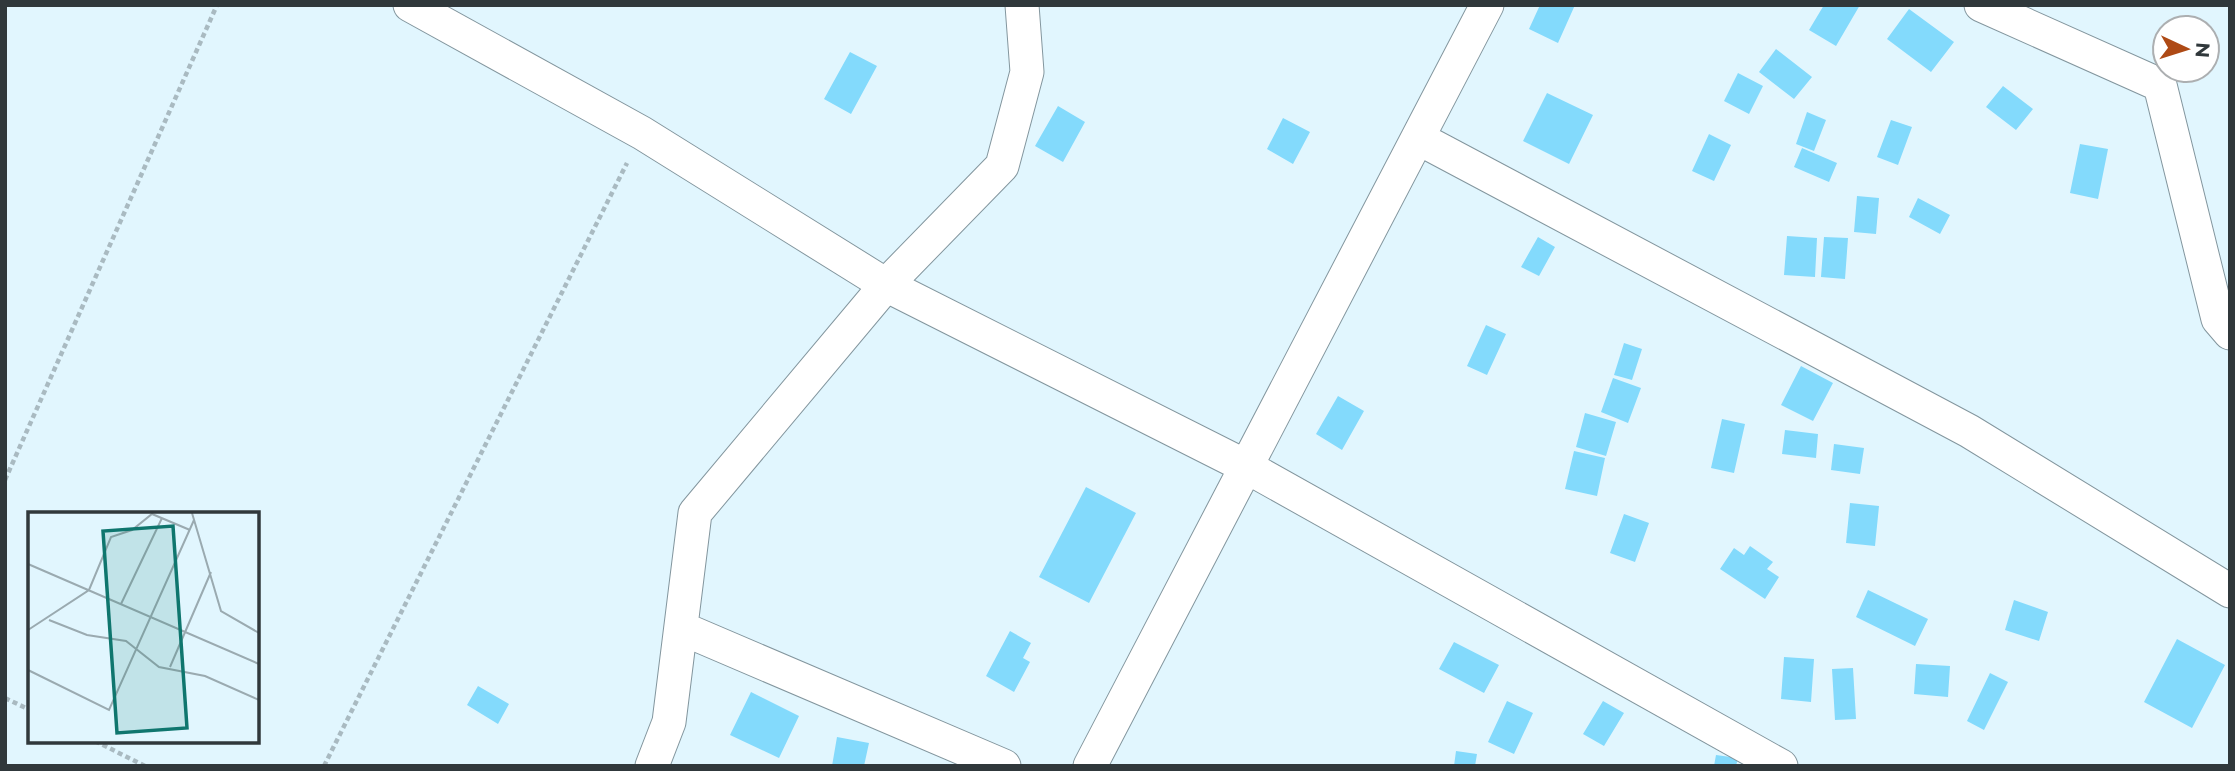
<svg xmlns="http://www.w3.org/2000/svg" width="2235" height="771" font-family="Montserrat,sans-serif">
<rect width="100%" height="100%" fill="#e1f6fe"/>
<path fill="#83dafc" d="M1540 5H1575L1558 43 1529 29Z
M1824 5H1860L1836 46 1809 30Z
M1909 9 1954 42 1931 72 1887 39Z
M1776 49 1812 77 1794 99 1759 72Z
M850 52 877 66 851 114 824 99Z
M1738 73 1763 86 1749 114 1724 101Z
M2003 86 2033 109 2016 130 1986 107Z
M1547 93 1593 115 1569 164 1523 141Z
M1058 106 1085 122 1063 162 1035 146Z
M1807 112 1826 120 1814 151 1796 144Z
M1283 118 1310 132 1293 164 1267 149Z
M1891 120 1912 127 1898 165 1877 157Z
M1709 134 1731 145 1714 181 1692 171Z
M2080 144 2108 149 2098 199 2070 193Z
M1802 148 1837 163 1829 182 1794 167Z
M1857 196 1879 198 1876 234 1854 232Z
M1918 198 1950 215 1940 234 1909 217Z
M1787 236 1817 238 1815 277 1784 275Z
M1538 237 1555 247 1539 276 1521 267Z
M1824 237 1848 238 1845 279 1821 277Z
M1486 325 1506 334 1487 375 1467 366Z
M1624 343 1642 349 1632 380 1614 375Z
M1801 366 1833 383 1813 421 1781 405Z
M1613 378 1641 388 1628 423 1601 412Z
M1338 396 1364 411 1342 450 1316 434Z
M1585 413 1616 422 1606 456 1576 447Z
M1722 419 1745 424 1734 473 1711 468Z
M1785 430 1818 434 1816 458 1782 454Z
M1834 444 1864 448 1860 474 1831 470Z
M1574 451 1605 458 1597 496 1565 489Z
M1086 487 1136 513 1089 603 1039 577Z
M1850 503 1879 506 1875 546 1846 543Z
M1624 514 1649 523 1635 562 1610 553Z
M1750 546 1773 562 1767 569 1779 577 1765 599 1720 569 1734 548 1744 555Z
M1868 590 1928 619 1915 646 1856 617Z
M2014 600 2048 612 2039 641 2005 630Z
M1010 631 1031 643 1023 658 1030 662 1014 692 986 676Z
M2177 639 2225 665 2192 728 2144 702Z
M1454 642 1499 665 1484 693 1439 669Z
M1784 657 1814 659 1811 702 1781 699Z
M1916 664 1950 666 1948 697 1914 694Z
M1853 668 1856 719 1835 720 1832 669Z
M1990 673 2008 682 1984 730 1967 721Z
M478 686 509 704 498 724 467 705Z
M751 692 799 716 779 758 730 735Z
M1507 701 1533 713 1514 754 1488 742Z
M1603 701 1624 713 1604 746 1583 734Z
M837 737 869 743 864 766H832Z
M1456 751 1477 754 1475 766H1454Z
M1716 755 1738 758 1736 766H1714Z"/>
<g fill="none" stroke-linecap="round" stroke-linejoin="round">
<g stroke="#83969e" stroke-width="35">
<path id="minor" d="M410 5 642 133 886 285 1247 467 1781 766
M1981 5 2160 85 2218 319 2230 333
M1418 138 1969 431 2230 591
M681 628 1004 766
M652 766 669 722 695 513 886 285 1002 166 1027 72 1022 5
M1090 766 1487 5"/>
</g>
<path stroke="#a9bac1" stroke-width="4.5" stroke-dasharray="5 3.5" stroke-linecap="butt" d="M5 480 217 5
M5 698 30 710
M95 741 145 766
M324 766 627 163"/>
<use href="#minor" stroke="#fff" stroke-width="33"/>
</g>
<g transform="translate(28 512)">
<rect width="231" height="231" fill="#e1f6fe"/>
<path fill="none" stroke="#9aaab0" stroke-width="2" d="M164 1 193 99 231 121M0 52 231 152M93 92 134 6M21 108 59 123 98 129 131 155 177 164 231 188M0 118 61 78 83 25 104 18 124 2 162 18M142 155 183 60M0 158 81 198 166 8"/>
<path fill="#0f766e" fill-opacity="0.15" stroke="#0f766e" stroke-width="3.5" d="M145 14 159 216 89 221 75 19Z"/>
<rect width="231" height="231" fill="none" stroke="#30383b" stroke-width="3.5"/>
</g>
<rect width="2235" height="771" fill="none" stroke="#30383b" stroke-width="14"/>
<g transform="translate(2186 49) rotate(94)"><circle r="33" fill="#ffffff" stroke="#acafb1" stroke-width="2"/>
<path d="M0-5L12 26L0 18L-12 26Z" fill="#ae4a15"/>
<text y="-10" font-size="19" font-weight="bold" text-anchor="middle" fill="#30383b">N</text>
</g>
</svg>
